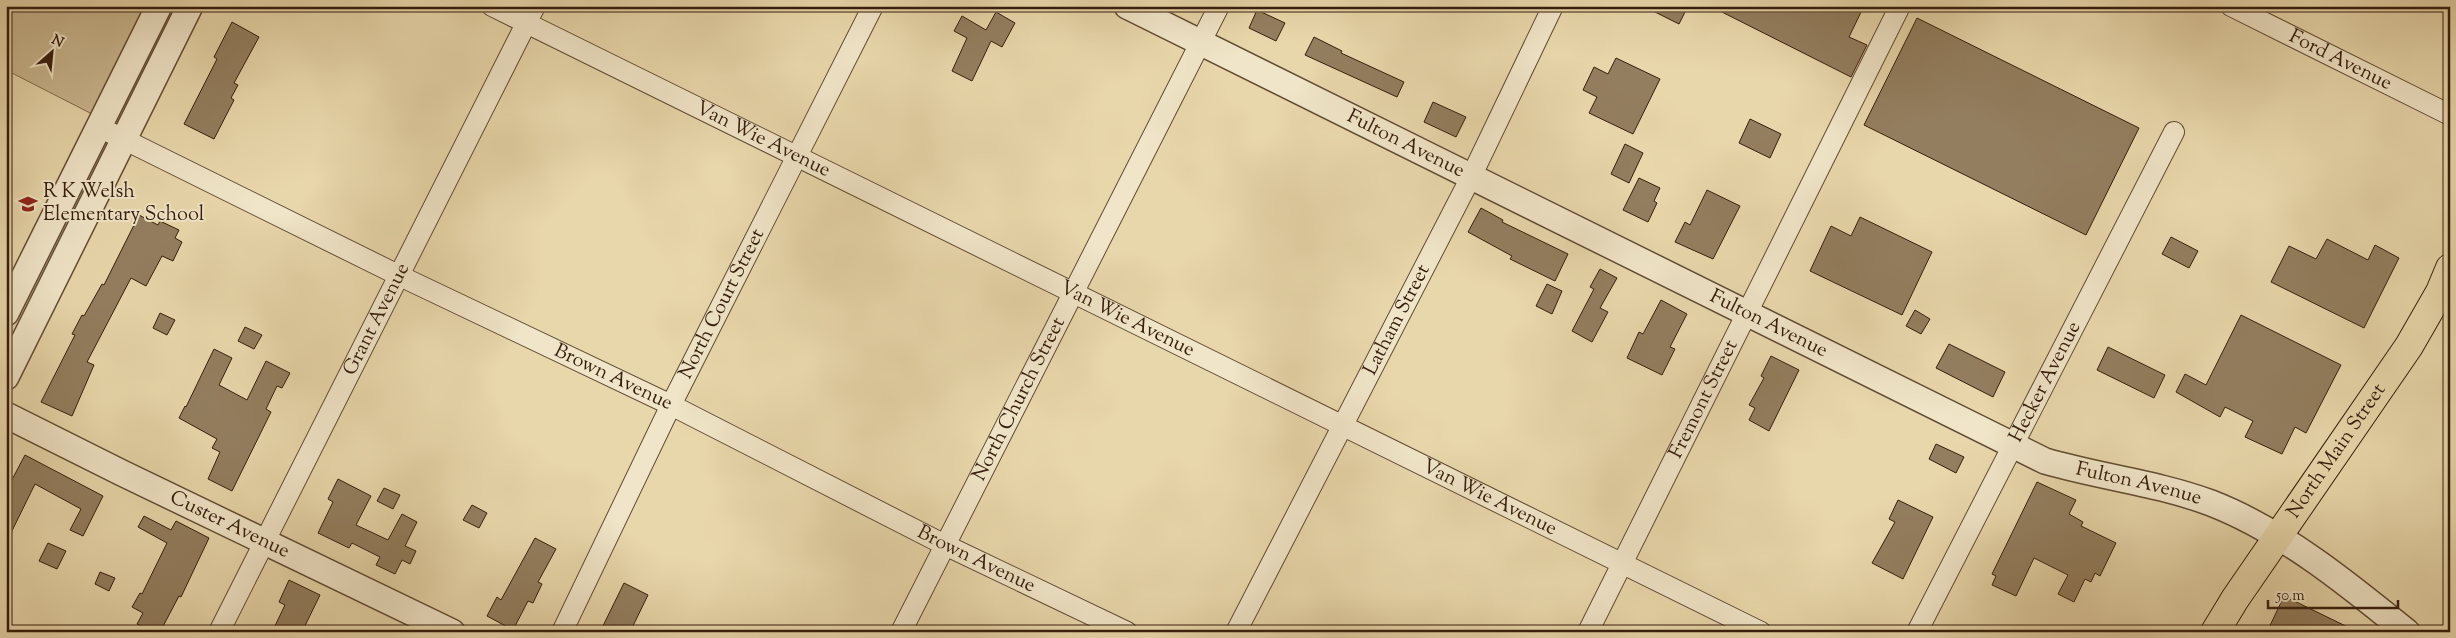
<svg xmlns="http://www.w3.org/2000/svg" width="2456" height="638" font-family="'Sorts Mill Goudy',serif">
<rect width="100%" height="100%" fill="#e8d7ab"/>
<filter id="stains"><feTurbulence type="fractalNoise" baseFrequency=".004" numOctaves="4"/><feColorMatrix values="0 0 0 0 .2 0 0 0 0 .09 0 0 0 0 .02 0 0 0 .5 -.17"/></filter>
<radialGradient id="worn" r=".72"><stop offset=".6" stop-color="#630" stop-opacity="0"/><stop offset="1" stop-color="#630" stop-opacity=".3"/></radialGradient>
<path fill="#cab790" stroke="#806a4e" d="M6 6H148L94 115 6 70Z"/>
<path fill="#937e5f" stroke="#361d0d" d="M1643 6H1688L1679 24Z
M1710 6H1864L1849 37 1867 45 1851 77Z
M1257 10 1285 23 1276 41 1249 28Z
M996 12 1015 23 1002 47 991 41 972 81 952 71 967 38 954 31 962 16 986 30Z
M1917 18 2139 128 2086 235 1864 125Z
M232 22 259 37 234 83 238 85 231 98 234 100 214 139 184 124 217 59 214 57Z
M1314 37 1342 51 1341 53 1404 82 1397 97 1305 55Z
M1616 58 1660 79 1633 134 1589 113 1597 97 1583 90 1594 67 1608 74Z
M1433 102 1466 117 1456 137 1424 122Z
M1750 119 1781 134 1770 158 1739 143Z
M1625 144 1643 153 1629 183 1611 174Z
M1639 178 1660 188 1654 201 1657 203 1648 222 1623 210Z
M1707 190 1740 206 1713 259 1675 242 1685 222 1690 225Z
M1481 208 1503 220 1502 222 1568 254 1555 281 1510 259 1512 256 1468 232Z
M139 215 158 225 160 221 179 230 175 238 182 242 173 261 162 256 146 286 131 278 87 362 94 365 72 416 41 402 75 335 72 334 82 315 84 316 102 284 104 285Z
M1860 217 1932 252 1902 315 1810 271 1831 226 1851 236Z
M2171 237 2198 251 2189 268 2162 254Z
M2327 239 2368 260 2375 245 2399 258 2364 328 2271 282 2289 246 2316 259Z
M1600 269 1617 278 1600 308 1608 312 1592 342 1572 331 1594 289 1590 287Z
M1547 284 1562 291 1552 314 1536 306Z
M1661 300 1687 314 1670 347 1675 349 1662 375 1627 358 1639 332 1643 334Z
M1915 310 1930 319 1921 334 1906 326Z
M160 313 175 320 167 335 153 328Z
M2241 315 2341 365 2306 433 2295 427 2282 454 2245 437 2253 421 2225 407 2220 417 2176 392 2185 374 2206 385Z
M245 327 262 335 254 349 238 341Z
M1949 344 2005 372 1993 397 1936 368Z
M2108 347 2165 375 2154 398 2097 370Z
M214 349 232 358 219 385 247 400 266 361 290 373 282 388 277 386 266 409 271 412 232 491 208 479 220 452 212 448 217 439 179 418 185 406 186 407Z
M1771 356 1799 370 1769 431 1749 420 1755 408 1749 405 1764 378 1761 376Z
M1936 444 1964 457 1956 473 1929 459Z
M25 455 103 496 83 536 70 530 81 509 35 484 6 543V491Z
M338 479 371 496 356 525 388 540 402 514 417 522 405 546 416 551 410 564 402 560 395 574 376 565 380 557 352 543 349 548 318 533 333 502 328 499Z
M2037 482 2076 500 2069 514 2083 522 2081 526 2116 543 2100 576 2095 573 2091 582 2085 579 2074 602 2058 594 2068 575 2034 558 2016 596 1992 585 1996 576 1992 574Z
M384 488 400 495 393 509 377 501Z
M1898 500 1933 517 1903 579 1872 563 1895 522 1889 519Z
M472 505 487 513 479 528 463 520Z
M144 516 171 530 176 521 209 538 181 597 179 596 160 632H152L137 624 143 613 132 607 140 593 142 594 167 543 138 527Z
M535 538 556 549 538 582 542 584 533 603 528 601 513 630 487 616 497 597 501 600Z
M48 543 66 551 57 569 39 561Z
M100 572 115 578 109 591 95 584Z
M289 580 320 595 302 632H272L285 605 279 602Z
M624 583 648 595 630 632H600Z
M2284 596 2358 632H2267Z"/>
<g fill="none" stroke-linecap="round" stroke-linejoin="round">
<g stroke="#624c34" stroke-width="22">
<g id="minor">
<path id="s1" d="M492 6 1761 632"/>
<path id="s2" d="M2231 6 2450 115"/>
<path id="s3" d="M99 127 400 276 671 405 945 545 1127 632"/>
<path id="s4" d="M219 632 535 6"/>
<path id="s5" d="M562 632 671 405 873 6"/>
<path id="s6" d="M901 632 1219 6"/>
<path id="s7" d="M1236 632 1471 177 1553 6"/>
<path id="s8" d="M1588 632 1900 6"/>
<path id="s9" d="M1917 632 2174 132"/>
</g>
</g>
<g stroke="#624c34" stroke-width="28">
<g id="tertiary">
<path id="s10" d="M1127 6 2045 461C2100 477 2157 483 2211 503 2283 531 2348 584 2407 632"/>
<path d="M6 313 159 6"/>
<path d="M6 377 190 6"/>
<path id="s11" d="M6 415 122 473 452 632"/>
</g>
</g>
<g stroke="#361d0d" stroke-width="30">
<g id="primary">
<path id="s12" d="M2215 632 2235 599 2409 346 2440 292 2450 268"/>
</g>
</g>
<use href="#minor" stroke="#f0e5c8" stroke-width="20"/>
<use href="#tertiary" stroke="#f0e5c8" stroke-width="25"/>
<use href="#primary" stroke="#e8d7ab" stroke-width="28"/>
</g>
<defs>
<g id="school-bare" transform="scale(1.5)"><path d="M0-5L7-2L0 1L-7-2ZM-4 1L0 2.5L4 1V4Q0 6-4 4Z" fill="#8f2418" stroke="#f0e5c8" stroke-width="2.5" paint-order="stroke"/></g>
</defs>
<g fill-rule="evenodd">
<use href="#school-bare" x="28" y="204"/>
</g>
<g text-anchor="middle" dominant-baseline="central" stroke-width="4" stroke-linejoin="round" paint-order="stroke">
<g font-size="20" fill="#361d0d" stroke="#f0e5c8">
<text stroke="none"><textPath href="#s2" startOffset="122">Ford Avenue</textPath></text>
<text stroke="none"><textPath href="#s1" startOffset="302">Van Wie Avenue</textPath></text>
<text stroke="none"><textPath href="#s10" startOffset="311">Fulton Avenue</textPath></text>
<text stroke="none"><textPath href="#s5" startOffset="365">North Court Street</textPath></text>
<text stroke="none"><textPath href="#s4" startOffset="350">Grant Avenue</textPath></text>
<text stroke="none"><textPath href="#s1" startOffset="708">Van Wie Avenue</textPath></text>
<text stroke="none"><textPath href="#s7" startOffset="351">Latham Street</textPath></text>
<text stroke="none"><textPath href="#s10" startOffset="716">Fulton Avenue</textPath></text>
<text stroke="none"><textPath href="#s3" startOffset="572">Brown Avenue</textPath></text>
<text stroke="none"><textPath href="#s9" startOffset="281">Hecker Avenue</textPath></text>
<text stroke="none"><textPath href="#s6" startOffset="261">North Church Street</textPath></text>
<text stroke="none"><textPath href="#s8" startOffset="260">Fremont Street</textPath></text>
<text stroke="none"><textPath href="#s12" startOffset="218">North Main Street</textPath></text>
<text stroke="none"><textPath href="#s10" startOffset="1121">Fulton Avenue</textPath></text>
<text stroke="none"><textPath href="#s1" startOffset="1112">Van Wie Avenue</textPath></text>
<text stroke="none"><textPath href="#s11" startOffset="249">Custer Avenue</textPath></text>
<text stroke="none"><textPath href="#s3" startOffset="978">Brown Avenue</textPath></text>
</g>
<g font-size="20" fill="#361d0d" stroke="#f0e5c8" text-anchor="start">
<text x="43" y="192">R K Welsh<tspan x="43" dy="23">Elementary School</tspan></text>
</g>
</g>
<rect width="2456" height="638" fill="none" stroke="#e8d7ab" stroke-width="25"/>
<rect x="8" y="8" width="2441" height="623" fill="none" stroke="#361d0d" stroke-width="2.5"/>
<rect x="12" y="12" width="2431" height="613" fill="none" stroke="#361d0d"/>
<g transform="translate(52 52) rotate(27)" stroke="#f0e5c8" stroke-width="4" paint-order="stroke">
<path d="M0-4L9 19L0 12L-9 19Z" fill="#361d0d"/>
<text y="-8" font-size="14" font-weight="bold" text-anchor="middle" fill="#361d0d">N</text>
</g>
<path d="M2268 600v8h130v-8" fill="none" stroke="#361d0d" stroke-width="2.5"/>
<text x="2276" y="600" font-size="15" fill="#361d0d" stroke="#f0e5c8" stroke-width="4" paint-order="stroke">50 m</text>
<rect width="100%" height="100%" filter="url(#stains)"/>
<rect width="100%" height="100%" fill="url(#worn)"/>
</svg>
